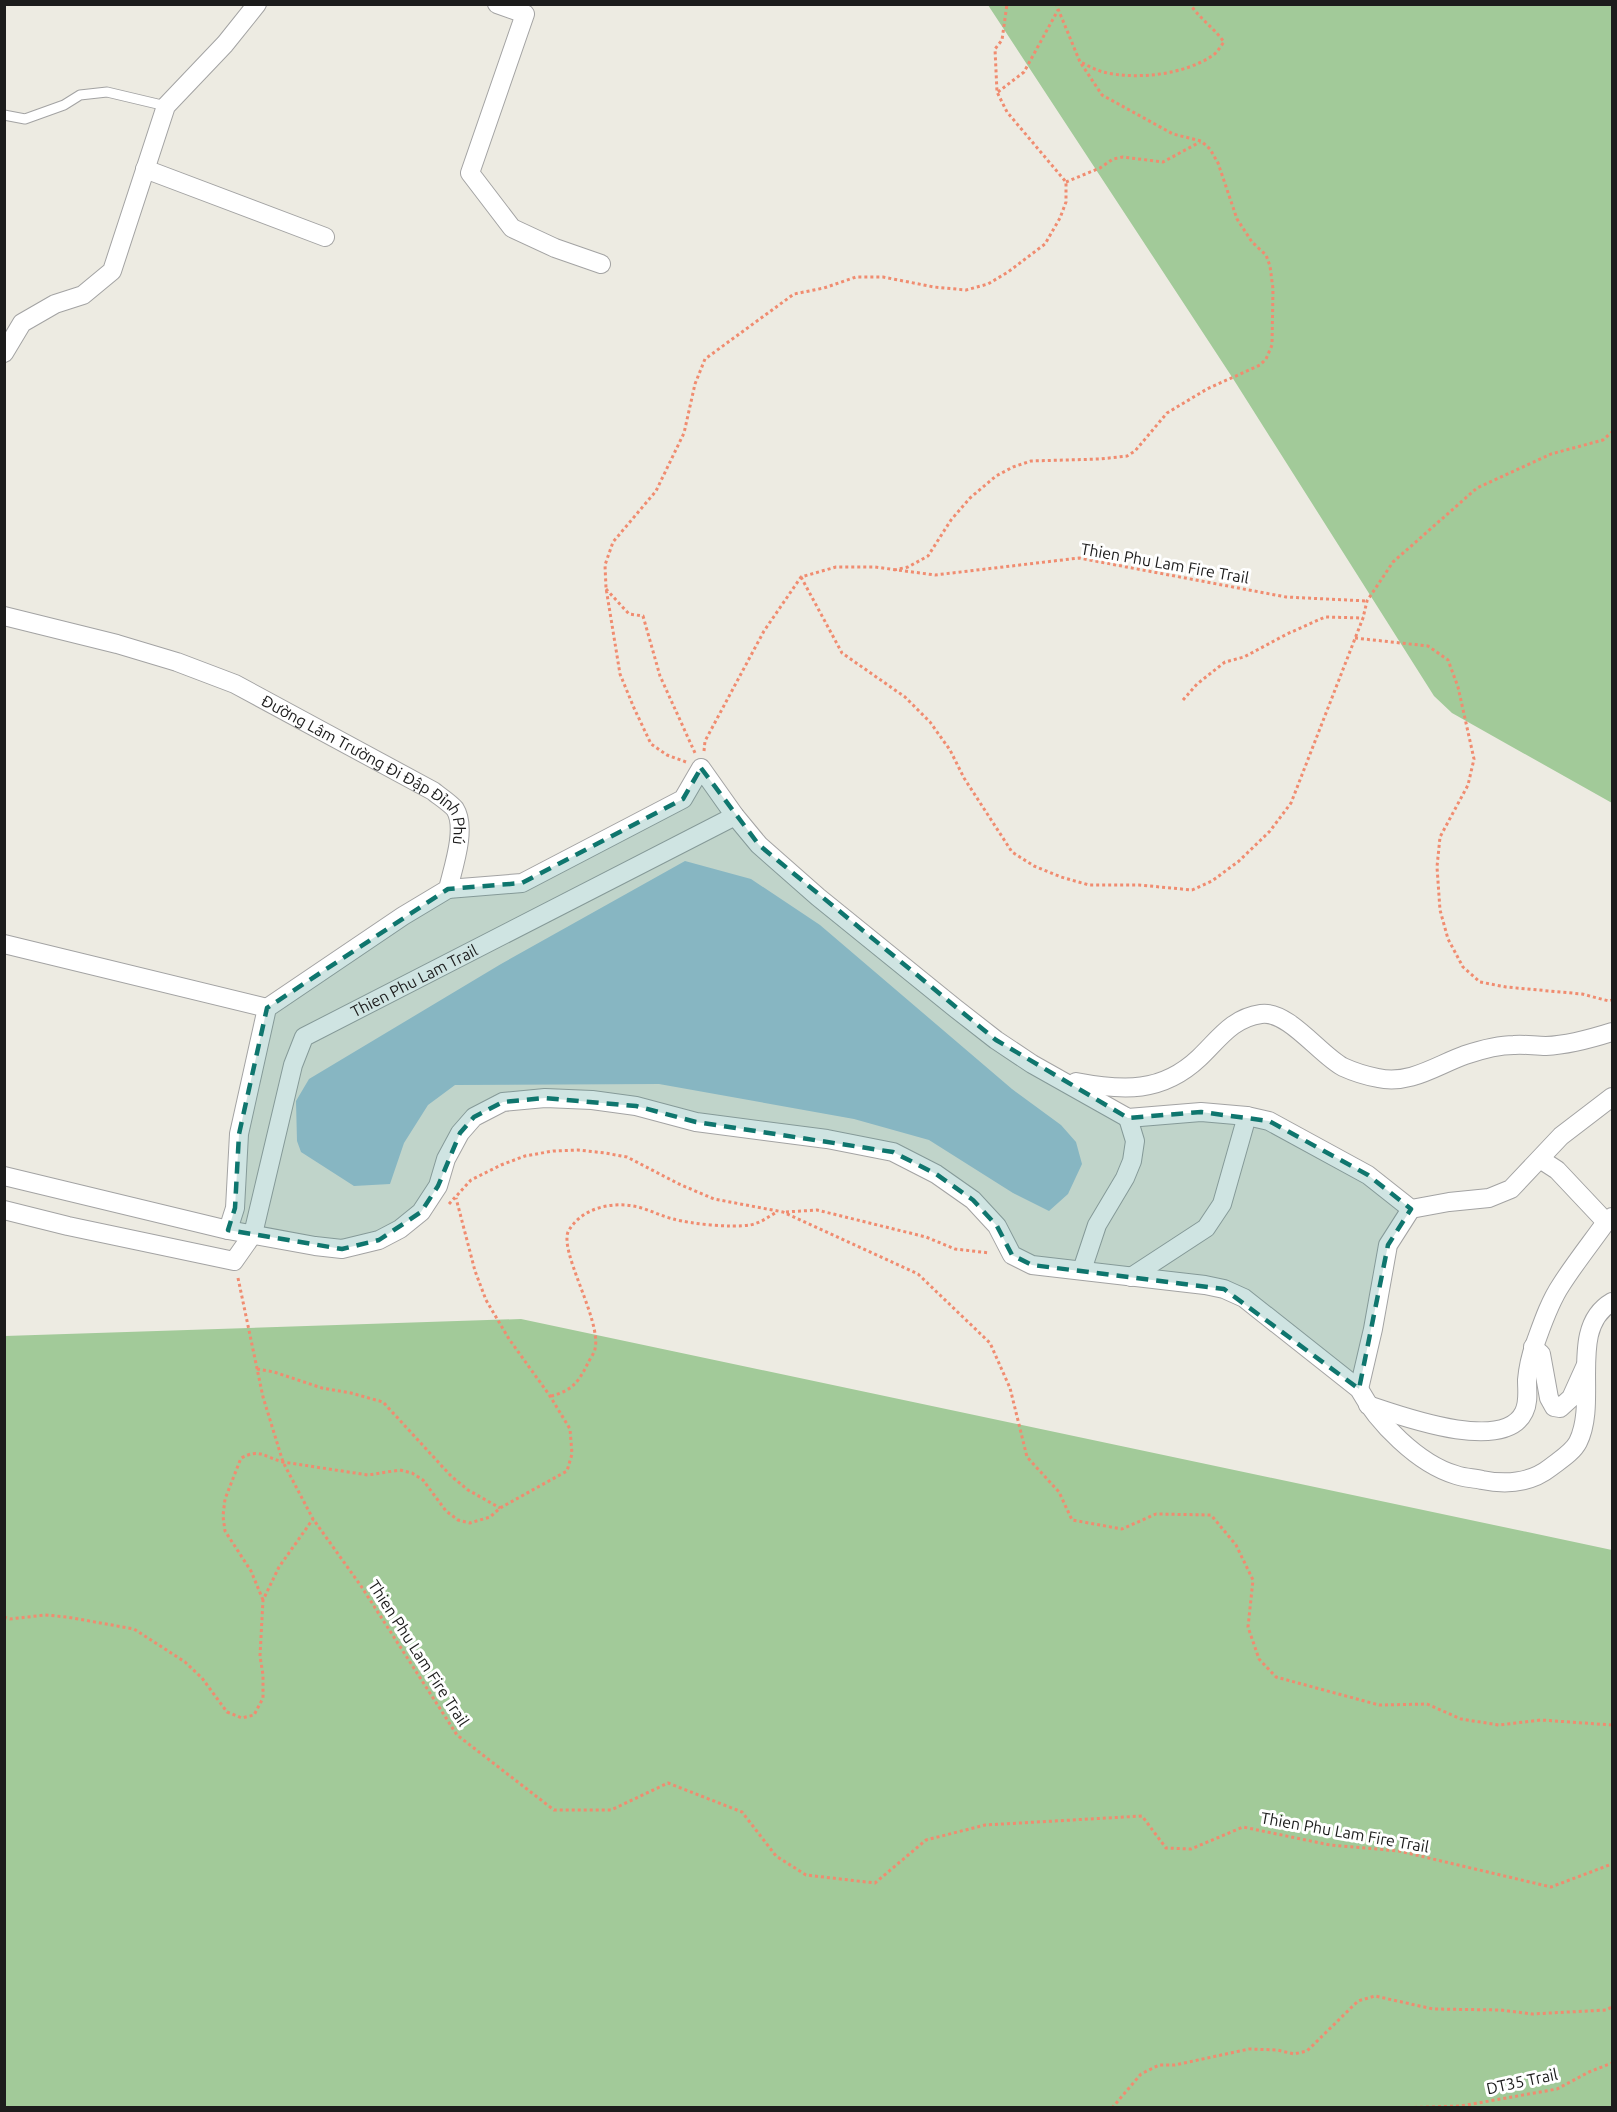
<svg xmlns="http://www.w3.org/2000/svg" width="1617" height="2112" font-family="Ubuntu,sans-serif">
<rect width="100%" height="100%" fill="#edebe2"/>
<path fill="#a2ca99" d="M988 5H1612V803L1452 713 1434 696 1232 377Z
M521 1319 1612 1550V2107H5V1336Z"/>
<path fill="#a5c6d8" d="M685 861 751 879 820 925 1012 1089 1061 1125 1076 1142 1082 1164 1068 1194 1049 1211 1013 1193 929 1140 854 1119 659 1084 455 1085 428 1105 404 1143 390 1184 354 1186 301 1152 297 1141 296 1101 309 1079 501 964Z"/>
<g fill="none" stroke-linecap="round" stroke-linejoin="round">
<g stroke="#a3a3a3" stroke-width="11">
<path id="service" d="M4 115 25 119 64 105 80 95 107 92 166 106"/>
</g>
<g stroke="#a3a3a3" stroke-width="20">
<g id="minor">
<path d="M497 4 525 14 470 173 512 228 555 248 601 264"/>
<path d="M145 169 325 237"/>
<path d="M4 353 22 323 55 304 83 295 112 271 166 106 225 44 257 4"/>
<path id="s1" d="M4 616 117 644 177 662 235 684 433 791C439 796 450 803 455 809 467 828 453 868 448 889L403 916 267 1008 239 1134 235 1208 228 1230"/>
<path d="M448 889 522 883 683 799 701 768 735 816 759 845 818 897 955 1008 996 1040 1032 1064 1128 1118 1201 1112 1247 1116 1269 1121 1368 1175 1411 1209 1449 1202 1489 1198 1511 1189 1561 1136 1612 1097"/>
<path d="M4 944 267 1008"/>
<path d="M1076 1082C1123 1091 1162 1093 1199 1058 1219 1039 1232 1018 1261 1014 1288 1010 1320 1055 1343 1067 1354 1072 1367 1076 1378 1078 1410 1085 1437 1065 1465 1055 1480 1050 1498 1045 1514 1045 1524 1044 1535 1046 1546 1046 1569 1045 1590 1039 1612 1032"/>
<path d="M1540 1159 1557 1170 1606 1222"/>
<path d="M4 1176 228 1230 315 1246 342 1249 379 1240 400 1229 421 1212 438 1186 446 1159 460 1133 474 1117 503 1102 545 1098 592 1100 636 1106 696 1122 827 1139 893 1152 936 1174 973 1200 997 1226 1012 1255 1032 1265 1205 1285 1224 1289 1244 1298 1359 1389C1377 1422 1418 1464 1456 1475 1464 1478 1474 1478 1482 1480 1507 1485 1531 1483 1551 1467 1560 1460 1573 1452 1578 1442 1599 1400 1567 1328 1612 1302"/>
<path id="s2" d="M4 1210 68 1226 234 1261 253 1234 293 1065 304 1037 735 816"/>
<path d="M1082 1270 1097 1225 1125 1178 1132 1161 1135 1141 1128 1118"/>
<path d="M1131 1277 1206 1228 1222 1204 1247 1116"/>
<path d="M1533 1347 1541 1354 1549 1398 1554 1407 1560 1408 1571 1398 1585 1367"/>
<path d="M1359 1389 1373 1329 1388 1245 1411 1209"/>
<path d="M1368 1405C1401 1416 1504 1454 1524 1412 1529 1402 1527 1391 1527 1380 1528 1369 1531 1355 1535 1344 1542 1325 1549 1303 1561 1285 1575 1263 1591 1243 1606 1222L1612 1217"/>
</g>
</g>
<path stroke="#f08c70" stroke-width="3" stroke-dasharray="3 3" stroke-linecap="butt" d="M1082 63C1089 66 1096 70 1103 72 1136 80 1183 75 1212 56 1217 53 1220 47 1224 42 1214 28 1200 19 1190 4
M998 92 1024 72 1058 10
M1066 182 1100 168 1113 159 1123 157 1163 162 1200 142
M894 570 908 567 928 556 951 520 970 498 996 476 1013 467 1031 461 1100 459 1127 456 1135 451 1167 413 1207 389 1260 365 1266 359 1272 345 1273 289 1270 266 1266 255 1252 242 1237 219 1218 163 1210 149 1201 141 1173 134 1102 95 1080 62 1056 4
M801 577 842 653 905 697 930 722 950 750 964 778 1012 852 1034 866 1061 877 1089 885H1139L1192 890 1212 881 1239 861 1270 831 1291 803 1363 618 1367 601 1393 562 1477 488 1551 454 1603 440 1612 432
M606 589 629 614 643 616 660 676 695 753
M1355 638 1428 646 1448 660 1458 687 1474 759 1468 785 1440 837 1437 867 1440 910 1448 939 1463 967 1480 982 1506 987 1582 994 1609 1001 1612 1000
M1183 700 1197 684 1225 662 1244 657 1287 634 1325 617 1363 618
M704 751 705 741 764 631 801 577 836 567H875L935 575 1079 558 1286 597 1367 601
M686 762 667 755 651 744 634 708 620 674 606 588 605 565 613 542 656 491 684 433 695 384 705 359 794 294 824 288 856 277H883L934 287 966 290 988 284 1008 272 1045 244 1060 218 1066 202V182L1007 112 997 92 995 49 1002 40 1007 4
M449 1204 471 1180 501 1165 525 1156 553 1151 578 1150 605 1153 627 1157 679 1184 714 1199 783 1212 918 1274 990 1343 1010 1388 1027 1457 1059 1492 1072 1520 1122 1529 1156 1514 1211 1515 1236 1545 1253 1580 1248 1627 1259 1659 1276 1677 1379 1705 1427 1704 1461 1719 1499 1725 1541 1720 1612 1725
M786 1212 817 1210 926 1237 955 1249 990 1253
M238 1278 263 1397 283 1462 313 1519 361 1586 457 1735 554 1810H611L668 1783 742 1812 776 1856 806 1875 875 1883 926 1840 985 1825 1142 1816 1166 1848 1191 1849 1243 1827 1330 1845 1399 1851 1551 1887 1612 1864
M257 1369 274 1372 322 1388 351 1393 383 1402 451 1476 468 1490 500 1508
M551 1396C571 1391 578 1383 587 1365 589 1360 594 1354 595 1349 602 1320 557 1249 569 1230 583 1207 614 1201 638 1207 650 1210 661 1216 673 1219 691 1224 732 1228 750 1225 760 1223 767 1218 775 1213
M263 1600 251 1571 225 1531 223 1516 225 1499 241 1458C260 1448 264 1457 283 1462L368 1475 400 1470 412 1473 423 1480 446 1511 458 1520 470 1523 490 1517 500 1508 567 1471 572 1454 570 1429 550 1396 509 1339 486 1300 475 1271 456 1198
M4 1617 10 1619 45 1615 67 1617 134 1629 185 1662 202 1678 227 1712 242 1718 254 1715 263 1698V1675L260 1656 263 1600 279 1567 313 1519
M1112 2108 1141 2074 1159 2065H1175L1249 2049 1277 2050 1294 2054 1307 2051 1358 2001 1375 1996 1433 2009 1501 2010 1532 2014 1606 2010 1612 2007
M1396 2108 1461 2106 1557 2089 1589 2072 1612 2063"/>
<use href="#service" stroke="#fff" stroke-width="9"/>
<use href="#minor" stroke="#fff" stroke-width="18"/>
</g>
<path fill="#0f766e" fill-opacity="0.2" stroke="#0f766e" stroke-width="4.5" stroke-dasharray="12 8" stroke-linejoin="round" d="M701 768 759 845 996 1040 1128 1118 1201 1112 1269 1121 1368 1175 1411 1209 1388 1245 1359 1389 1224 1289 1032 1265 1012 1255 997 1226 973 1200 936 1174 893 1152 696 1122 636 1106 545 1098 503 1102 474 1117 460 1133 438 1186 421 1212 379 1240 342 1249 228 1230 235 1208 239 1134 267 1008 448 889 522 883 683 799Z"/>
<g text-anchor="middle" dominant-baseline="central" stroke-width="6" stroke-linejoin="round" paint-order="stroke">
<g font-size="16" fill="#1c1c1c" stroke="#fff">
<text transform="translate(1165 563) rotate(10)">Thien Phu Lam Fire Trail</text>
<text stroke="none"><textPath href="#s1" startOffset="402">Đường Lâm Trường Đi Đập Đỉnh Phú</textPath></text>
<text stroke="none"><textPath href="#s2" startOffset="596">Thien Phu Lam Trail</textPath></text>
<text transform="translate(419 1653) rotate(57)">Thien Phu Lam Fire Trail</text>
<text transform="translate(1345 1832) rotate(10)">Thien Phu Lam Fire Trail</text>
<text transform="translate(1522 2081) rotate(-12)">DT35 Trail</text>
</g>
</g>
<rect width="1617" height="2112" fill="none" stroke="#1c1c1c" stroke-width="12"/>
</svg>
